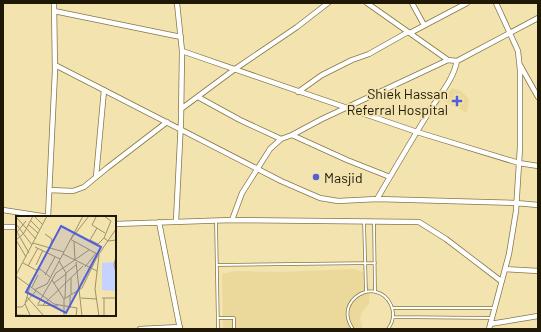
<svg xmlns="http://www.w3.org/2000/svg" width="541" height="332" font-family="Barlow,sans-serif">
<rect width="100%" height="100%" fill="#f3e3af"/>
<path fill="#ebd99c" d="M452 88 459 90 465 95 469 100 467 113 444 101 449 91Z
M354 269 363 272 370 291 369 304 362 312 360 319 363 329H223L222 274 235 271 278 272Z"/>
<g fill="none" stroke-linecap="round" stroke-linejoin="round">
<g stroke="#867746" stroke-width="3.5">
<path id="service" d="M216 221 218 329
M364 221 366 292
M374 221 375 292
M217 265 375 263
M393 308H494
M393 317 491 318
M218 318H234V329
M353 329C332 300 377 275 391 305 395 314 393 322 388 329"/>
</g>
<g stroke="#867746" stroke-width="6">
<path id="minor" d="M367 3 448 60 457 61 538 18
M412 3 424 25
M54 11 181 37
M410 33 467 3
M182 51 417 132 519 163 538 166
M55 65 281 181 320 198 338 201 377 199 516 203 538 205
M520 65 538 97
M298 92 322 75 352 60 369 54 408 32
M198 97 240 120 281 139
M181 109 235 69 297 27 328 3
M292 135 347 160 390 177
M96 177 104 90
M49 190 73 191 84 187 107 168 167 122
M377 199C394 170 411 141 429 112 439 95 453 81 457 61
M3 210 48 217
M48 217 55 71 54 3
M232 220 242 193 270 149 281 139 292 135 322 119 448 60
M176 221 181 121 182 51 177 3
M159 222 180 329
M115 224 232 220 419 222 446 239 501 281
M3 227H17
M505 269 538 271
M490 324 538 316
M140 329 180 327
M489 329 509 254 516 211 520 147V70L518 51 496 3"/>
</g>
<use href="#service" stroke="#fff" stroke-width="2"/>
<use href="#minor" stroke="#fff" stroke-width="4.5"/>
</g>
<g fill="#5160d6" stroke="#f3e3af" stroke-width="1.5">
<path d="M455 95h4v4h4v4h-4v4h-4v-4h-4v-4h4z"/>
<circle cx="316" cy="177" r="4"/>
</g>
<g text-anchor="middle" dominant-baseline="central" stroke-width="3.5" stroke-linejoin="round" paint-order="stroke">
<g font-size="14" fill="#1e1805" stroke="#f3e3af" text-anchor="end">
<text x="448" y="93">Shiek Hassan<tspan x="448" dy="16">Referral Hospital</tspan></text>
<text x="324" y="177" text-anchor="start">Masjid</text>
</g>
</g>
<g transform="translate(16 216)">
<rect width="100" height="100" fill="#f3e3af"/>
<path d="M99 46 100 75 86 74V47Z" fill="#c5d1fe"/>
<path fill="none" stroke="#9e926b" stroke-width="1" d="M18 0 27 9M88 0 95 5 88 22 92 25 100 24M0 1 20 23M80 1 76 9 89 17M15 5 24 14M0 8 16 29M13 9 22 17M81 12 74 24 82 28 88 22M1 16 13 37M1 16 10 5M29 18 36 23 34 32M54 23 83 39M55 23 73 0M0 24 8 17 17 0M0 24 10 41M58 26 59 44M17 27 48 36M19 31 44 43M47 38 81 55M100 40 98 49 100 57M43 45 50 57 49 82M60 46 66 100M7 47 20 54 24 53 34 61M20 49 27 34M12 50 22 32M69 51 80 37M50 57 60 49M0 59 31 0M29 59 39 41M0 60 38 88 61 92 60 100M55 62V78M36 64 48 83M38 67 50 58M16 71 22 59M18 74 31 68 67 0M11 81 27 99M65 82 81 83M86 82H100M88 82V100M9 87 20 75M9 88 14 99M22 88 40 57 73 34M21 89 42 90M27 89 67 50M0 91H6L9 88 14 70M54 92V79M0 99 29 100M48 100V83L66 72 81 41 100 13M83 100 79 73 83 39"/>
<path fill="#5160d6" fill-opacity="0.15" stroke="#5160d6" stroke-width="2" d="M45 10 85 31 50 97 10 76Z"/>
<rect width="100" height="100" fill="none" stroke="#1e1805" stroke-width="2"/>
</g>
<rect width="541" height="332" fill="none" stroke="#1e1805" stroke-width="8"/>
</svg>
